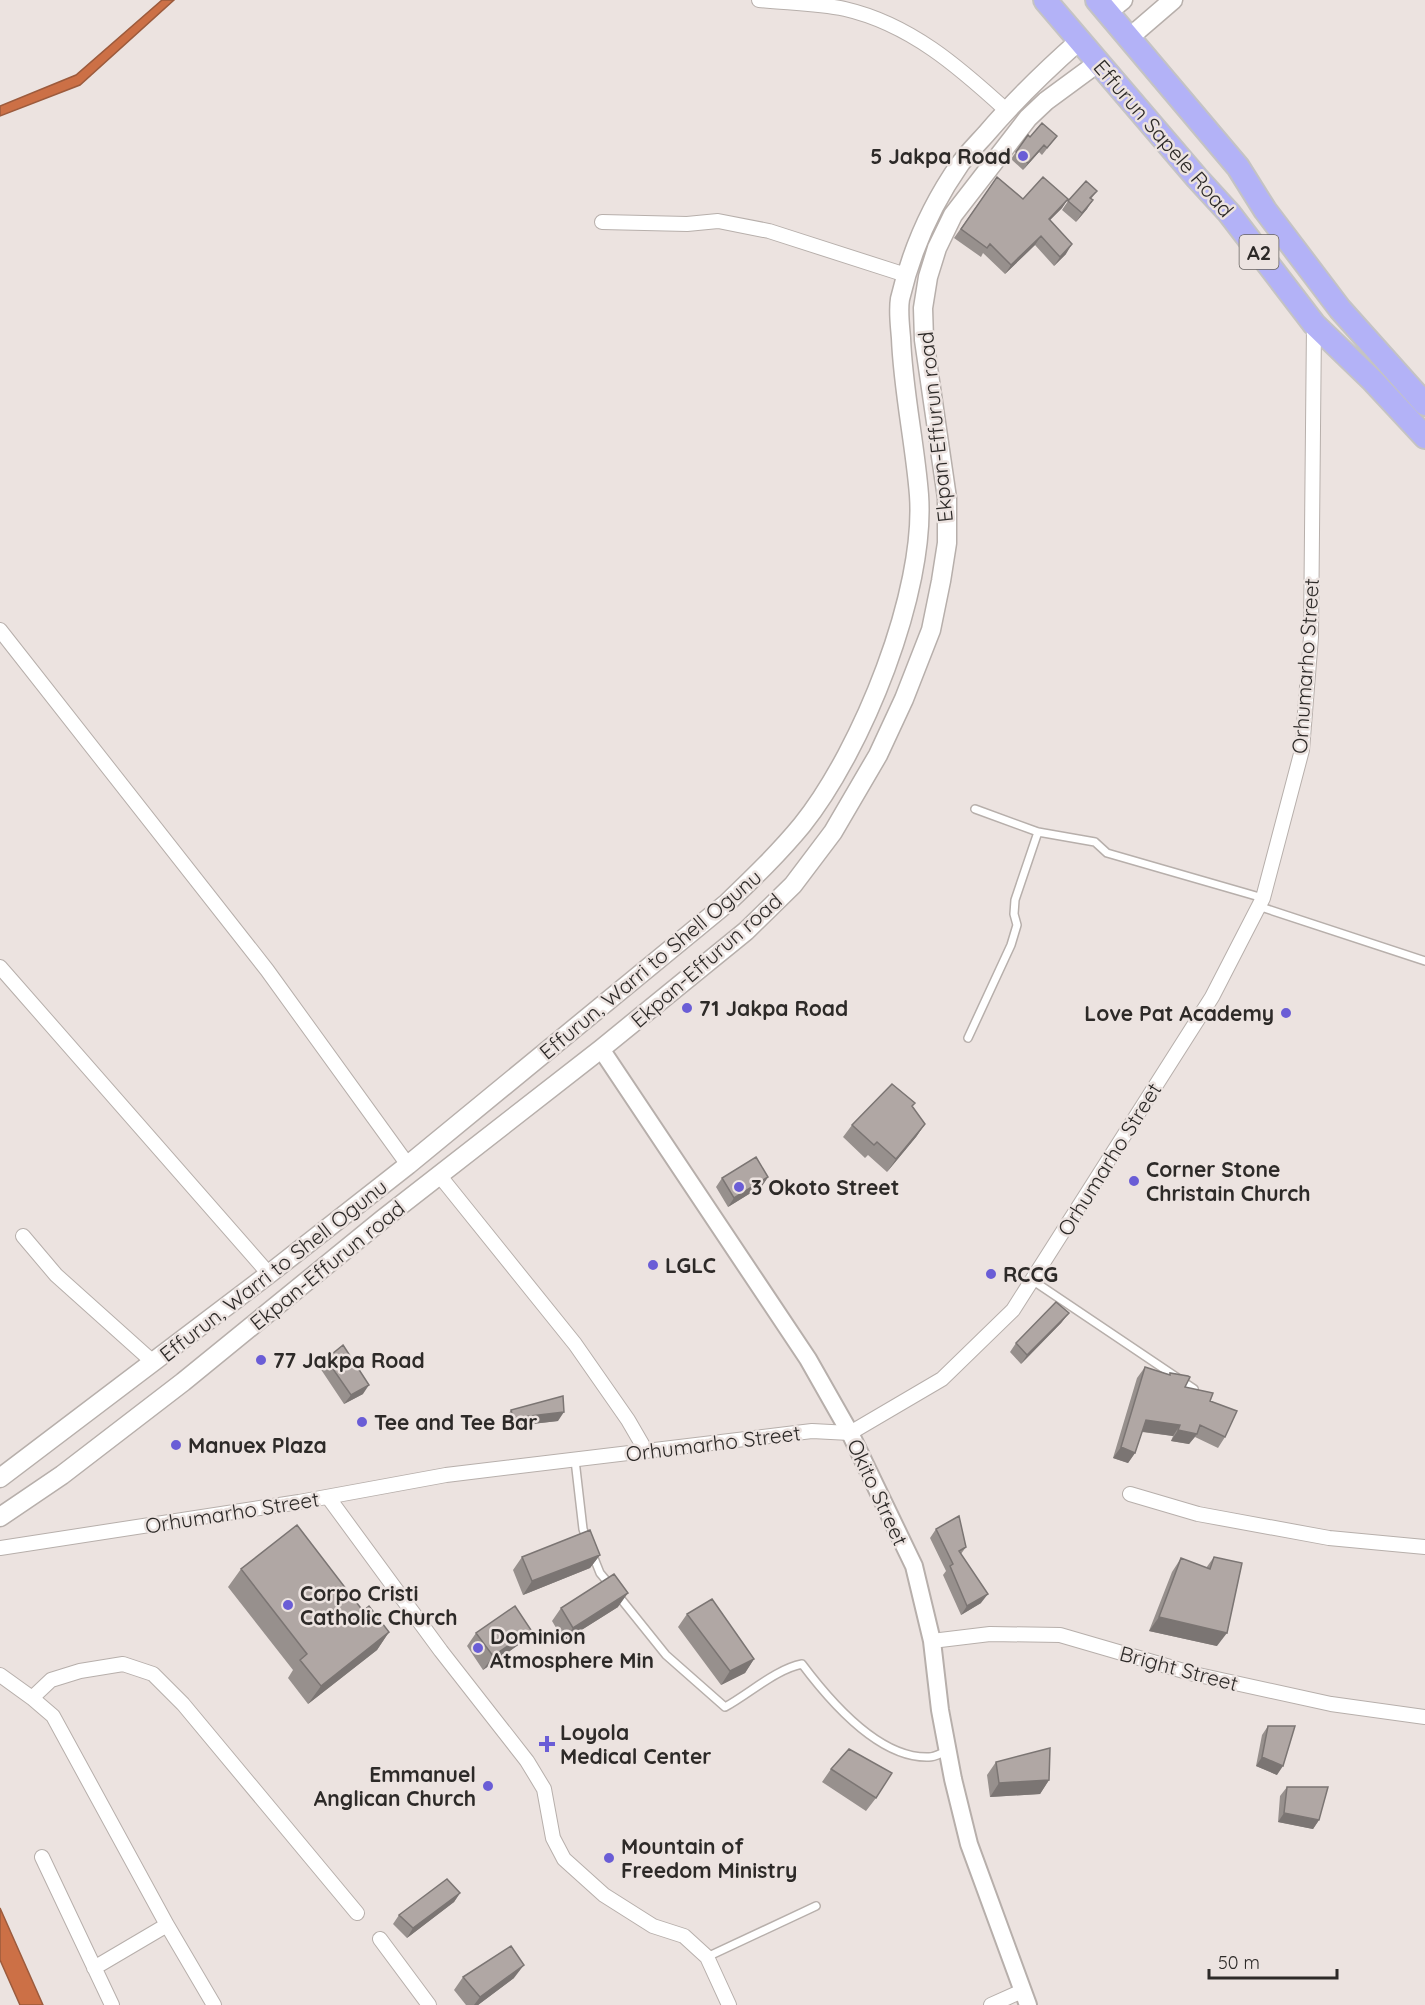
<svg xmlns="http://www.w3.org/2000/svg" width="1425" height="2005" font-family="Quicksand,sans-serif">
<rect width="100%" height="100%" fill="#ece3e0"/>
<path fill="#cc7046" stroke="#9c5b3d" stroke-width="1.5" d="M162 0H174L80 85 0 116V106L76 75Z
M0 1908 43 2005H20L0 1960Z"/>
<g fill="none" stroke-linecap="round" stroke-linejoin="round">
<g stroke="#b7afab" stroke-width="10">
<path id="service" d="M975 809 1038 832 1095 842 1107 853 1263 898
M1258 906 1425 961
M968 1038 1011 945 1017 925 1014 914 1015 900 1038 832
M1032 1280 1194 1389
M575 1460 583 1529 587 1540
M592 1553 600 1573 610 1585
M617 1594 666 1655 725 1707C749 1694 776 1669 802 1664 829 1700 879 1759 929 1757 935 1757 941 1753 947 1751
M707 1957 816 1906"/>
</g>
<g stroke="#b7afab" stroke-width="16">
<path id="minor" d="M759 0C787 3 817 3 845 9 910 24 959 67 1006 110
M602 222 687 224 718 221 769 231 906 275
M0 630 267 970 408 1165
M0 967 269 1274
M439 1175 575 1344 628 1420 646 1451
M23 1236 56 1275 153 1362
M1130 1494 1198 1514 1329 1538 1425 1547
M328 1497 441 1651 527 1761 544 1789 553 1838 564 1859 604 1895 653 1926 684 1936 707 1957 729 2005
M0 1548 299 1502 446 1475 812 1431 850 1433 942 1379 1013 1310 1212 997 1263 898 1302 750 1311 637 1314 324
M932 1641 990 1634 1060 1635 1194 1674 1331 1704 1425 1717
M0 1675 32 1698 53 1716 167 1925 214 2005
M32 1698 51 1680 80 1671 123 1664 153 1674 183 1704 357 1913
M42 1857 112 2005
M380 1939 429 2005
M94 1968 167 1925
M991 2005 1022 1991"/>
</g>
<g stroke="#b7afab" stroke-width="20">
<path id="tertiary" d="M601 1049 808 1359 850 1433 914 1566 932 1641 940 1710 953 1779 969 1844 1028 2005"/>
</g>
<g stroke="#b7afab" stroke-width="21">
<path id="secondary" d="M1108 12 1123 0
M1130 37 1173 0
M0 1478 269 1274 408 1165 727 903C753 878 779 853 802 825 862 750 926 592 919 495 915 443 903 391 901 338 900 326 898 311 900 299 911 252 932 204 960 164 967 154 977 144 986 134 1015 100 1046 70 1080 40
M0 1517 62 1475 183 1382 383 1219 601 1049 746 931 793 885 833 832 878 755 904 699 931 630 941 581 947 543V498L924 340 923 308 928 277 937 248 953 215 1028 118 1046 101 1099 62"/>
</g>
<g stroke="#c4c3c3" stroke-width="26">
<path id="trunk" d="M1045 0 1197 178 1229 213 1314 324 1372 380 1425 437
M1097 0 1238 167 1265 210 1340 309 1425 404"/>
</g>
<use href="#service" stroke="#fff" stroke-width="7"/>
<use href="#minor" stroke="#fff" stroke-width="14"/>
<use href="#tertiary" stroke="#fff" stroke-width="16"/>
<use href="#secondary" stroke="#fff" stroke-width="18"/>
<use href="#trunk" stroke="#b3b2f7" stroke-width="22"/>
</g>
<path fill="#97908d" d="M1028 135 1030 137 1057 136 1042 155 1039 152 1023 170 1011 159Z
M997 177 1023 199H1068L1062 208 1050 220 1066 254 1054 266 1035 245 1005 274 983 253 981 257 954 238Z
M1097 191 1091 199 1087 209 1076 222 1062 210 1068 201Z
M912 1107 925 1124 916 1137 887 1172 868 1155 865 1158 843 1137 852 1125Z
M768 1177 762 1186 728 1207 716 1187 722 1178Z
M1062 1322 1021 1364 1010 1352 1016 1343Z
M326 1359 363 1394 344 1404 320 1368Z
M1145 1367 1169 1375 1170 1373 1185 1387 1210 1401 1225 1437 1218 1448 1195 1437 1189 1444 1171 1441 1173 1436 1142 1432 1135 1453 1128 1463 1113 1458 1137 1378Z
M511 1410 558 1421 506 1427 505 1419Z
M936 1529 966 1547 961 1554 981 1603 961 1615 943 1575 946 1571 930 1538Z
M600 1555 590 1568 523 1595 513 1570 522 1557Z
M1214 1557 1217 1646 1149 1631 1172 1572 1181 1558 1206 1568Z
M241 1569 363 1611 389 1632 377 1650 308 1704 288 1678 293 1670 228 1587Z
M618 1607 564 1641 552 1621 561 1608Z
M687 1614 754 1659 745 1673 721 1685 678 1627Z
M476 1633 521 1643 483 1670 467 1646Z
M1268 1726 1277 1775 1256 1766 1262 1735Z
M996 1762 1049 1780 1040 1794 990 1797 987 1775Z
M831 1769 876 1798 866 1811 822 1782Z
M1287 1787 1319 1820 1313 1829 1278 1822 1280 1796Z
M460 1893 454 1902 407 1938 393 1924 399 1915Z
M463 1977 514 1978 478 2005H466L454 1990Z"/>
<path fill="#7b7573" d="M1044 145 1039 152 1023 170 1028 163Z
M1068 199 1062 208 1042 228 1049 219Z
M1093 200 1087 209 1076 222 1082 213Z
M1041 236 1035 245 1005 274 1011 265Z
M1072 244 1066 254 1054 266 1060 257Z
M925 1124 916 1137 887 1172 896 1159Z
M768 1177 762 1186 728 1207 734 1198Z
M1069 1313 1062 1322 1021 1364 1027 1355Z
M369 1385 363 1394 344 1404 351 1395Z
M564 1412 558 1421 506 1427 513 1418Z
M1146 1420 1180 1425 1173 1436 1138 1431Z
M1178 1430 1197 1434 1189 1444 1171 1441Z
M1121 1447 1135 1453 1128 1463 1113 1458Z
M600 1555 590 1568 523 1595 532 1581Z
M628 1593 618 1607 564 1641 573 1628Z
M988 1594 981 1603 961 1615 967 1606Z
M1159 1617 1227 1633 1217 1646 1149 1631Z
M531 1630 521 1643 483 1670 493 1656Z
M389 1632 377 1650 308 1704 321 1686Z
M754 1659 745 1673 721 1685 730 1671Z
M1262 1757 1283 1766 1277 1775 1256 1766Z
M1049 1780 1040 1794 990 1797 999 1783Z
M1284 1813 1319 1820 1313 1829 1278 1822Z
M460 1893 454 1902 407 1938 413 1928Z
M524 1965 514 1978 478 2005H474L480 1997Z"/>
<path fill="#b0a7a4" stroke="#7b7573" stroke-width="1.5" d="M1042 123 1057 136 1047 148 1044 145 1028 163 1016 152 1028 135 1030 137Z
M997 177 1023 199 1043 177 1068 199 1049 219 1072 244 1060 257 1041 236 1011 265 990 244 987 248 961 229Z
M1086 181 1097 191 1090 198 1093 200 1082 213 1068 201Z
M892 1084 915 1103 912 1106 925 1124 896 1159 877 1142 874 1145 852 1125Z
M756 1157 768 1177 734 1198 722 1178Z
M1056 1302 1069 1313 1027 1355 1016 1343Z
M343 1345 369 1385 351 1395 326 1359Z
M1145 1367 1170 1375V1373L1188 1376 1190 1377 1185 1387 1213 1393 1210 1401 1237 1411 1225 1437 1200 1425 1197 1434 1178 1430 1180 1425 1146 1420 1135 1453 1121 1447Z
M563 1396 564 1412 513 1418 511 1410Z
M959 1516 966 1547 959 1551 988 1594 967 1606 950 1566 953 1564 936 1529Z
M297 1525 363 1611 369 1606 389 1632 321 1686 300 1660 307 1654 241 1569Z
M590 1530 600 1555 532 1581 522 1557Z
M1214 1557 1242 1563 1227 1633 1159 1617 1181 1558 1210 1569Z
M614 1574 628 1593 573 1628 561 1608Z
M712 1599 754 1659 730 1671 687 1614Z
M515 1606 531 1630 493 1656 476 1633Z
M1268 1726H1295L1283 1766 1262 1757Z
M1050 1748 1049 1780 999 1783 996 1762Z
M849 1749 892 1773 876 1798 831 1769Z
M1287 1787H1328L1319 1820 1284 1813Z
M447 1879 460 1893 413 1928 399 1915Z
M511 1946 524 1965 480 1997 463 1977Z"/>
<g fill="#6a5dd6" stroke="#ece3e0" stroke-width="2">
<circle cx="1023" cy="156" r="6"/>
<circle cx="687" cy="1008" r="6"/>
<circle cx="1286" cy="1013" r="6"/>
<circle cx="1134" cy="1181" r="6"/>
<circle cx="739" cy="1187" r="6"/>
<circle cx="653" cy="1265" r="6"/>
<circle cx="991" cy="1274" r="6"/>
<circle cx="261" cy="1360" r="6"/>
<circle cx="362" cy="1422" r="6"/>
<circle cx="176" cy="1445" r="6"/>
<circle cx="288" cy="1605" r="6"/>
<circle cx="478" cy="1648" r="6"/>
<path d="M544 1735h6v6h6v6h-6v6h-6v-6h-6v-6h6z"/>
<circle cx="488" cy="1786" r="6"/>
<circle cx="609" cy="1858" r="6"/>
</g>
<g text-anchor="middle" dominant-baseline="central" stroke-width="5" stroke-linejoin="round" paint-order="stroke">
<rect fill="#ece3e0" stroke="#66625f" stroke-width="1.5" x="1239.5" y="235" width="39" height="34" rx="4.5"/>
<g font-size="20" font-weight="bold" fill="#2d2a28">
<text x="1259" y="252">A2</text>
</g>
<g font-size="21" fill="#2d2a28" stroke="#ece3e0">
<text transform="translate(1164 138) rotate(49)">Effurun Sapele Road</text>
<text transform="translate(935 427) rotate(-96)">Ekpan-Effurun road</text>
<text transform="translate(1305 666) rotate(-86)">Orhumarho Street</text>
<text transform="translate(706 960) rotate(-41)">Ekpan-Effurun road</text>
<text transform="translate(650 964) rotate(-40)">Effurun, Warri to Shell Ogunu</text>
<text transform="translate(1109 1159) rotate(-58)">Orhumarho Street</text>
<text transform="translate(327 1265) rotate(-39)">Ekpan-Effurun road</text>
<text transform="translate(273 1270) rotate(-38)">Effurun, Warri to Shell Ogunu</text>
<text transform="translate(713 1443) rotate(-7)">Orhumarho Street</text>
<text transform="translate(878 1492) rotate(65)">Okito Street</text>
<text transform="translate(232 1512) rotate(-9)">Orhumarho Street</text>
<text transform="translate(1179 1668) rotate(15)">Bright Street</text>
</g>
<g font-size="21" font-weight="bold" fill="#2d2a28" stroke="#ece3e0" text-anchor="start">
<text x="1011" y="156" text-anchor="end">5 Jakpa Road</text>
<text x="699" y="1008">71 Jakpa Road</text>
<text x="1274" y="1013" text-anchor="end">Love Pat Academy</text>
<text x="1146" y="1169">Corner Stone<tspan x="1146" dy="24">Christain Church</tspan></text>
<text x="751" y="1187">3 Okoto Street</text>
<text x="665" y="1265">LGLC</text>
<text x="1003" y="1274">RCCG</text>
<text x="273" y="1360">77 Jakpa Road</text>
<text x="374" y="1422">Tee and Tee Bar</text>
<text x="188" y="1445">Manuex Plaza</text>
<text x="300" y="1593">Corpo Cristi<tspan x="300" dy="24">Catholic Church</tspan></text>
<text x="490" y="1636">Dominion<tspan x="490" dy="24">Atmosphere Min</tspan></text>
<text x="560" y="1732">Loyola<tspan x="560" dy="24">Medical Center</tspan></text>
<text x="476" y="1774" text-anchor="end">Emmanuel<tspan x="476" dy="24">Anglican Church</tspan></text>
<text x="621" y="1846">Mountain of<tspan x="621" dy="24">Freedom Ministry</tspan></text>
</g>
</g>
<path d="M1209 1969v9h128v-9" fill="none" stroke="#2d2a28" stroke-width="3"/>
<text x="1218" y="1969" font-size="18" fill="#2d2a28" stroke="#ece3e0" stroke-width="4.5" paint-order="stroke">50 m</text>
</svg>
